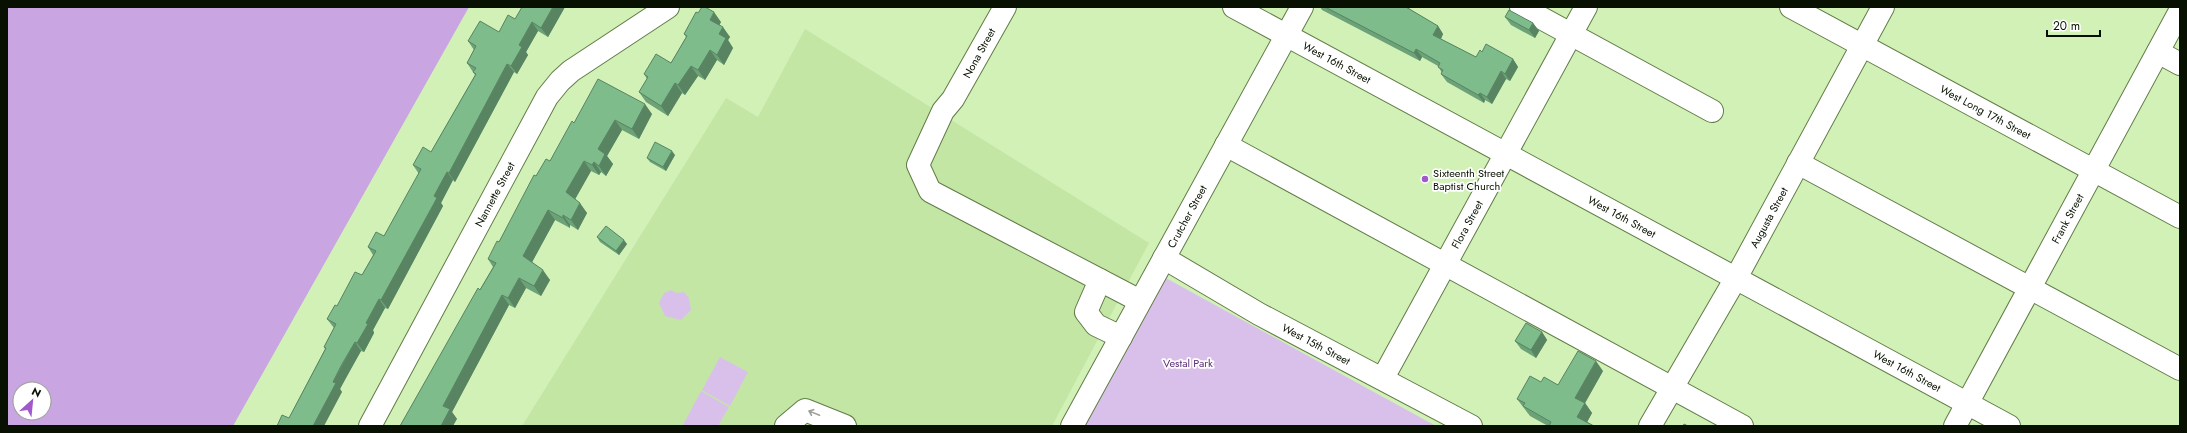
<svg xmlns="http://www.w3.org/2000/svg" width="2187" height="433" font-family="Jost,sans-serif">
<rect width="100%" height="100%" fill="#d2f1b7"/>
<path fill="#c3e6a5" d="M805 29 1149 243 1052 426H522L726 98 758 117Z"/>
<path fill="#d9c0eb" d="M1164 277 1436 426H1083Z
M671 290 677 293 684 292 689 298 691 310 681 320 665 316 659 303 664 293Z
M720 357 748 372 730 406 702 390Z
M701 391 729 407 718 426 683 425Z"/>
<path fill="#c9a5e2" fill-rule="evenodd" d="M7 7H469L233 426H7ZM20 389H44V413H20Z"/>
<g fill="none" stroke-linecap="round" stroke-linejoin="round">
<g stroke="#617c47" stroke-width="24">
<g id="minor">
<path d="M1005 7 953 99 943 111 918 165 930 191 1140 301"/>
<path id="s1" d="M1234 7 2009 426"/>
<path d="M1521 7 1712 111"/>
<path id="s2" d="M1791 7 2180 217"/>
<path d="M2158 52 2180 64"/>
<path d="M1226 145 1742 426"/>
<path d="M1798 163 2180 369"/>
<path id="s3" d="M1164 258 1259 314 1471 426"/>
<path d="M1100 280 1086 312 1096 325 1121 337"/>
<path id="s4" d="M1383 378 1586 7"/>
<path id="s5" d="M370 426 547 97 560 81 571 71 668 7"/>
<path d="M786 426 805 410 845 426"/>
<path id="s6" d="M1072 426 1302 7"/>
<path id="s7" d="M1650 426 1736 278 1883 7"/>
<path id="s8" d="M1955 426 2180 11"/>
</g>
</g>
<use href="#minor" stroke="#fff" stroke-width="22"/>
</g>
<path fill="#6ca278" d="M565 7 548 37 538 31 526 52 528 55 517 74 514 72 455 182 453 180 441 203 443 206 388 309 385 308 373 330 374 333 364 352 361 351 347 375 340 389 342 392 289 418 325 349 324 347 334 328 327 319 362 275 373 255 368 247 384 236 419 174 413 165 431 152 475 75 467 63 474 50 468 41 499 32 515 19Z
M1320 7H1406L1438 26 1443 34 1441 39 1476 57 1482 52 1513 59 1518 67 1510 81 1506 79 1492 104 1485 100 1484 103 1447 82 1441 74 1442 73 1438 66 1422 57 1420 61 1322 10Z
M1505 17 1533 23 1539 31 1535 38 1511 25Z
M721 22 719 25 730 37 728 40 733 48 724 65 717 60 705 80 698 76 685 95 682 93 668 116 646 102 639 92 647 79 644 74 671 63 686 37 684 34Z
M652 114 639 139 622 130 607 156 613 164 606 176 601 172 599 175 591 171 575 199 587 213 578 230 570 225V228L555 220 532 262 550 280 541 296 526 288 515 308 509 305 452 412 457 419 400 426 493 267 488 259 499 242 536 176 550 161 574 123Z
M675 155 666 171 650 162 647 158Z
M597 237 627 244 619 255 600 242Z
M1542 332 1547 340 1536 358 1521 349 1515 341Z
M1603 371 1585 403 1592 413 1587 422 1594 426H1548L1530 416 1517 399Z"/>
<path fill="#588462" d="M553 7H565L548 37 541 28Z
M714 12 721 22 717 30 710 20Z
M532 22 538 31 526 52 528 55 517 74 511 66 519 45Z
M1533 23 1539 31 1535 38 1529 30Z
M1438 26 1443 34 1439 43 1433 35Z
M723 27 730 37 728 40 733 48 724 65 717 55 719 34Z
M1416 49 1422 57 1420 61 1414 53Z
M710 50 717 60 705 80 698 70Z
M1513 59 1518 67 1510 81 1505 74Z
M507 64 514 72 455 182 449 173Z
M691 66 698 76 685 95 678 85Z
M1501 71 1506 79 1492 104 1487 97Z
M675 83 682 93 668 116 661 106Z
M1480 93 1485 100 1484 103 1478 95Z
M645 104 652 114 639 139 632 129Z
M615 120 622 130 607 156 613 164 606 176 599 166 598 149Z
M672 151 675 155 666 171 663 167Z
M584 161 591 171 573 203 566 192Z
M594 162 601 172 599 175 592 165Z
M447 172 453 180 441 203 443 206 388 309 381 300 434 196Z
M580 203 587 213 578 230 571 220Z
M548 210 555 220 530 266 523 256Z
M563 215 570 225V228L563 218Z
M624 240 627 244 619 255 616 251Z
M543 270 550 280 541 296 534 286Z
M519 278 526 288 515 308 508 298Z
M502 295 509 305 452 412 457 419 453 426H441L443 406Z
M379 299 385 308 373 330 374 333 364 352 357 343 366 323Z
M1542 332 1547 340 1536 358 1531 350Z
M355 342 361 351 340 389 342 392 324 426H313L333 382Z
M1596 361 1603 371 1585 403 1592 413 1585 426 1577 417 1575 398Z"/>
<path fill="#7ebc8c" stroke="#588462" d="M522 7H553L541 28 532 22 519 45 522 47 511 66 507 64 449 173 447 172 434 196 437 198 381 300 379 299 366 323 368 324 357 343 355 342 341 366 333 382 336 383 313 426H277L282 415 289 418 326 348 324 347 336 324 327 319 335 305 337 306 355 272 362 275 376 251 368 247 376 232 384 236 421 169 413 165 423 147 431 152 476 74 473 72 476 68 467 63 476 46 468 41 480 21 499 32 508 15 515 19Z
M702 7H705L714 12 710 20 723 27 719 34 726 38 717 55 710 50 698 70 691 66 678 85 675 83 661 106 639 92 648 77 644 74 656 54 671 63 687 36 684 34 696 12 698 13Z
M1325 7H1406L1438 26 1433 35 1476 57 1480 50 1482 52 1486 44 1513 59 1505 74 1501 71 1487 97 1480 93 1478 95 1441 74 1443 70 1438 67 1440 63 1416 49 1414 53Z
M1509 10 1533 23 1529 30 1505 17Z
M598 79 645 104 632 129 615 120 598 149 605 154 599 166 594 162 592 165 584 161 566 192 580 203 571 220 563 215V218L548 210 523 256 543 270 534 286 519 278 508 298 502 295 443 406 450 409 441 426H400L478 288 480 290 496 263 488 259 497 241 499 242 534 175 536 176 546 159 550 161 572 121 574 123Z
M655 142 672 151 663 167 647 158Z
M606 226 624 240 616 251 597 237Z
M1526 323 1542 332 1531 350 1515 341Z
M1578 351 1596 361 1575 398 1585 403 1577 417 1594 426H1549L1551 422 1523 406 1525 403 1517 399 1530 376 1541 382 1544 377 1558 385Z
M1684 424 1688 426H1683Z"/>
<defs><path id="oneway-shaft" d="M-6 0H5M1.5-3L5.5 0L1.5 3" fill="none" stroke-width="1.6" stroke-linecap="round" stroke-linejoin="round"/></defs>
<use stroke="#9ca099" href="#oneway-shaft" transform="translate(814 413) rotate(-158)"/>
<circle fill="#a058cb" stroke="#fff" stroke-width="1.5" cx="1425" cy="179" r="4"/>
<g text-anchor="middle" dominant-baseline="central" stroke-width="3.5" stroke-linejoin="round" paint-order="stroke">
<g font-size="11" fill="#081101" stroke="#fff">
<text transform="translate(979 53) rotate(-61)">Nona Street</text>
<text stroke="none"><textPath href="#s1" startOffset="117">West 16th Street</textPath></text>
<text stroke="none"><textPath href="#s2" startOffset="221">West Long 17th Street</textPath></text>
<text stroke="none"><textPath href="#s5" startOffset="263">Nannette Street</textPath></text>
<text stroke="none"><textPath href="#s1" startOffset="441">West 16th Street</textPath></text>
<text stroke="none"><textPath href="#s6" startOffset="239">Crutcher Street</textPath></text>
<text stroke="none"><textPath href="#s7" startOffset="240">Augusta Street</textPath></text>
<text stroke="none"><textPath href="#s8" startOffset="236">Frank Street</textPath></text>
<text stroke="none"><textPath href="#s4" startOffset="175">Flora Street</textPath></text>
<text stroke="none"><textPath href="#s3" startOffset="175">West 15th Street</textPath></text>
<text stroke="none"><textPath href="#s1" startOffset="765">West 16th Street</textPath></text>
</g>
<g font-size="11" fill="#081101" stroke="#fff" text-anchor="start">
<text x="1433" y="173">Sixteenth Street<tspan x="1433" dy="13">Baptist Church</tspan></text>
</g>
<g font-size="11" fill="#592c74" stroke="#fff">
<text x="1188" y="363">Vestal Park</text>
</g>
</g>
<rect width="2187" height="433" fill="none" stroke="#081101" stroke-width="16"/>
<g transform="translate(32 401) rotate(27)"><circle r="19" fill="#ffffff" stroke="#9ca099"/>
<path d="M0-3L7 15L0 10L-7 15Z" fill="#a058cb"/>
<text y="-6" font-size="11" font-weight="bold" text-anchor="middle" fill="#081101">N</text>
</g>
<path d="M2047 30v6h53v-6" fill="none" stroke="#081101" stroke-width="2"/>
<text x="2053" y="30" font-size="12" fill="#081101" stroke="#ffffff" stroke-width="3" paint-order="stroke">20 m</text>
</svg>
